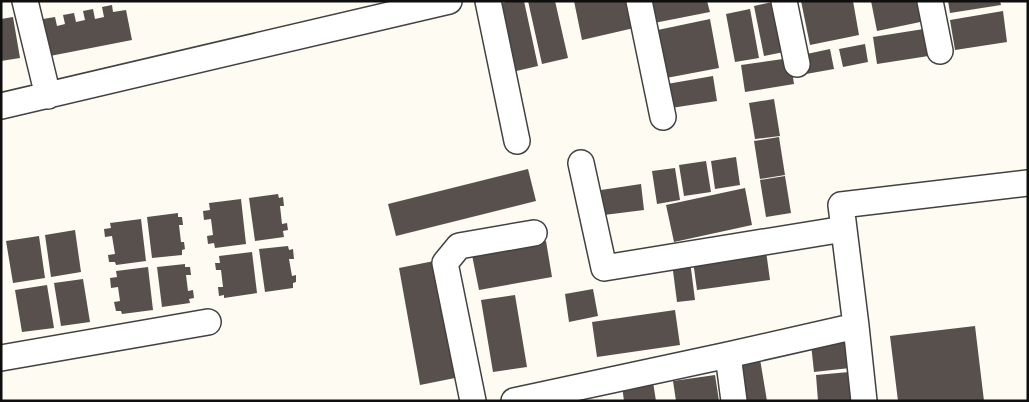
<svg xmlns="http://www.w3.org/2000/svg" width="1029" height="402" font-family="'Libre Baskerville',serif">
<rect width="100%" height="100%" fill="#fefbf3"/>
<path fill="#57504d" d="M510 1H524L538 66 512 72 497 4Z
M528 1H555L568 58 542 64Z
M574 1H629L634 28 582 40Z
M650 1H707L710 12 654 23Z
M777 1 789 51 764 56 754 6Z
M801 1H853L859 35 810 45Z
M871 1H926L930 20 877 31Z
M948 1H1000L1001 5 950 13Z
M112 5 113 12 126 10 132 40 50 56 43 19 55 17 57 26 65 24 63 15 74 13 76 22 85 20 83 11 93 9 95 19 104 17 102 7Z
M750 9 759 58 735 62 726 14Z
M1003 11 1007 42 955 50 950 20Z
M13 17 20 58 1 61V19Z
M710 19 719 68 661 79 653 31Z
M930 28 935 55 877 64 873 37Z
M865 44 868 62 843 67 839 49Z
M830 49 834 69 806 74 802 55Z
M790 58 794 84 745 92 741 65Z
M713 76 717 101 671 108 667 84Z
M774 99 780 136 755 139 749 103Z
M779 137 785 175 760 179 754 141Z
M736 157 740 185 715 189 711 161Z
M706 161 711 192 684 196 679 165Z
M675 168 680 200 657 204 652 171Z
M528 169 536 201 396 236 388 204Z
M785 176 791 213 766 217 760 180Z
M641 184 644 210 604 215 601 190Z
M745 188 752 225 674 242 666 205Z
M278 194 279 198 283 197 284 206H280L282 224 287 223 288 230 283 231 284 237 255 241 249 198Z
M241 199 246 244 215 248 214 243 208 244 207 236 213 235 211 219 204 220 203 211 210 210 209 203Z
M178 213V217H182L183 225H179L181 242H184L185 249 182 250V255L152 258 147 217Z
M141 219 146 261 116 265 115 262H109L108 255 115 254 112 236 105 237 104 229 111 228 110 223Z
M75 230 81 272 51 277 45 235Z
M39 236 45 278 13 283 6 241Z
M546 241 552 277 479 290 472 255Z
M288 246 289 250 293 249 294 259H289L292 276 296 275V282L293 283V288L265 292 259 249Z
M766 251 770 280 697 290 693 261Z
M252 252 257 293 224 298V295L219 296 218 287H223L221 270H216L215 263H220L219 256Z
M434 261 455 378 420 385 399 268Z
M690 261 695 300 677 302 672 263Z
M185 264V267H190L191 275H186L188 291 193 290 194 298 189 299 190 303 162 307 157 267Z
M148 267 153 310 122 314 121 311H116L114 302 120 301 118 287 111 288 110 278 117 277 116 271Z
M83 279 90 322 61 326 54 283Z
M47 285 54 328 22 332 15 290Z
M593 289 598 316 569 322 565 294Z
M515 295 527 367 493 372 481 300Z
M675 310 680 345 597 357 592 322Z
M975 326 984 401H898L890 336Z
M847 340 850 368 814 372 811 344Z
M760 359 767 401H742L736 362Z
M849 372 852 399 850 401H818L816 375Z
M715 375 719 401H676L673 381Z
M653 382 656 401H624L622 386Z"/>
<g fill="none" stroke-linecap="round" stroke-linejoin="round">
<g stroke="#424242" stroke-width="28">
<path id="minor" d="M25 1 48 96
M488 1 517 141
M639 1 663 117
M784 1 797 64
M930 1 940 51
M1 106 449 1
M581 163 604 268 844 229
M856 326 841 205 1028 183
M728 355 734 401
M1 358 208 322
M473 401 445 263 459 246 534 233
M514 401 728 355 856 326 864 401"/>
</g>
<use href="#minor" stroke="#fff" stroke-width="25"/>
</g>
<rect width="1029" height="402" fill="none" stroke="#0f0f0f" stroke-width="5"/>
</svg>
